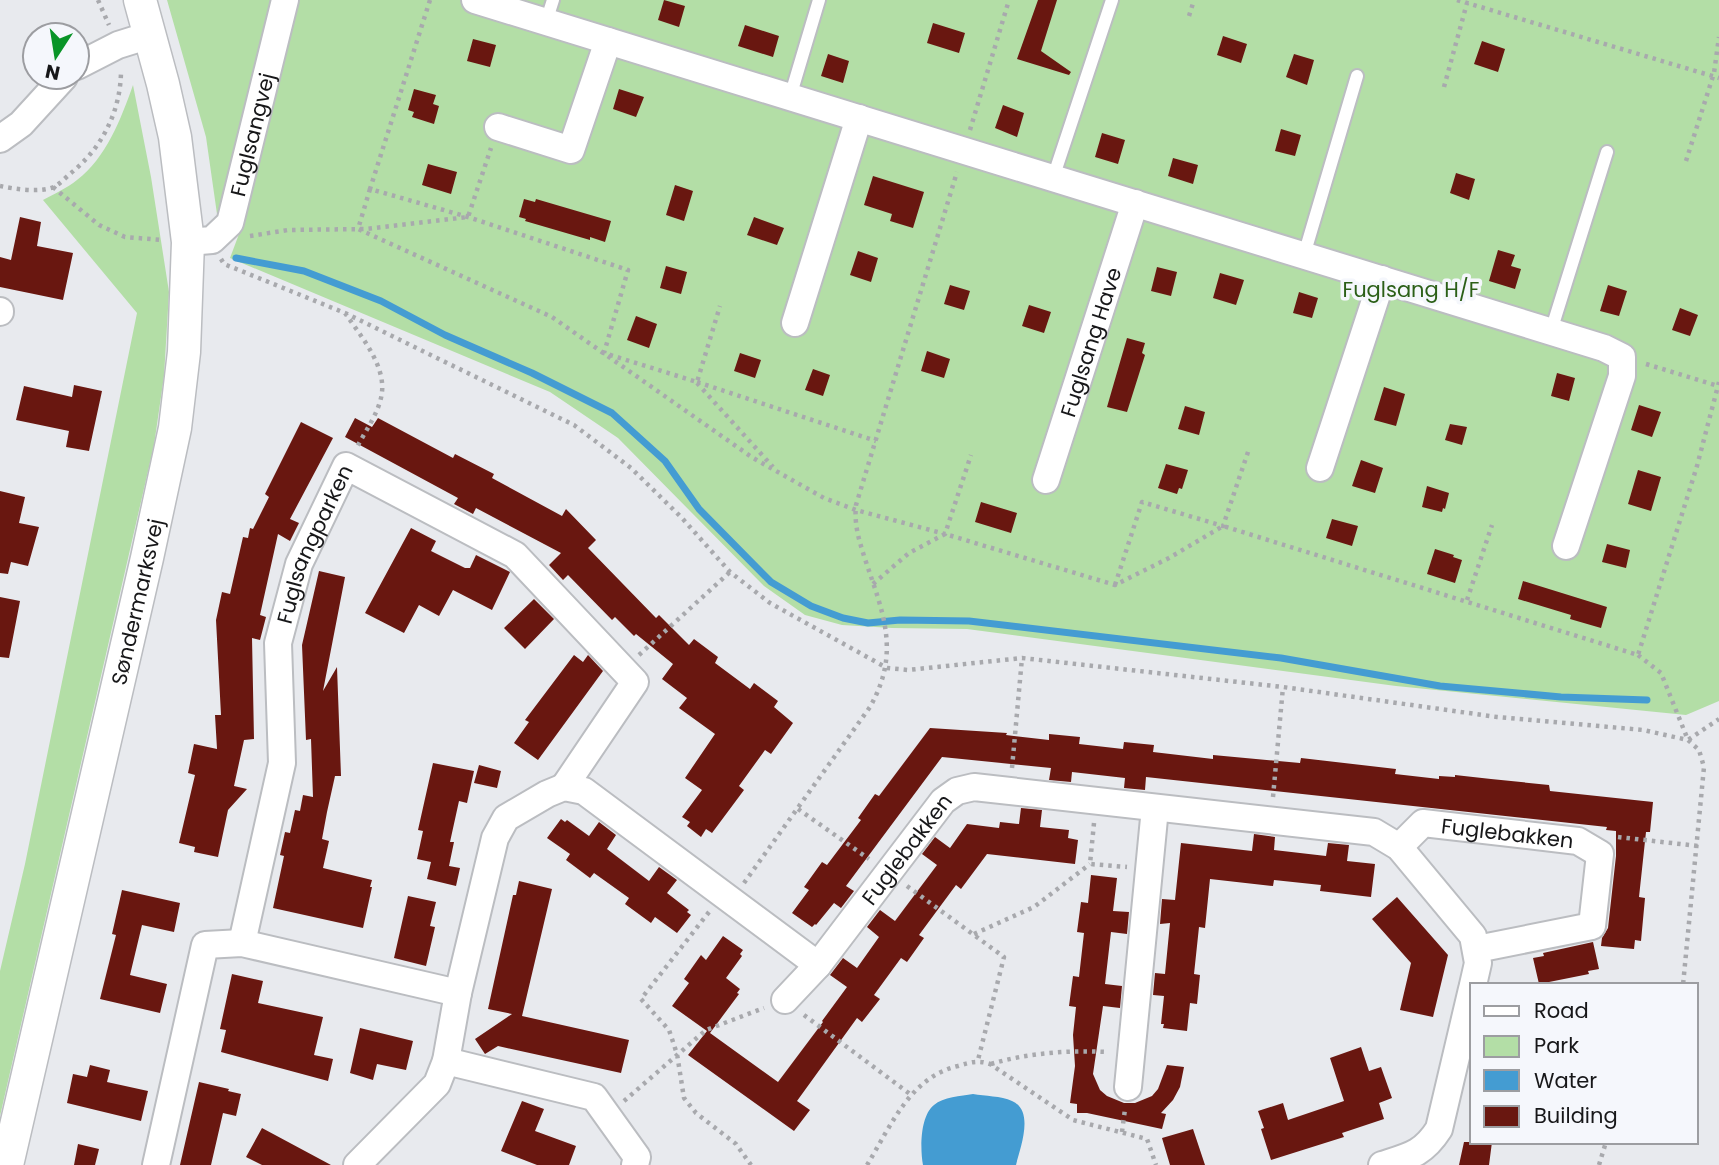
<svg xmlns="http://www.w3.org/2000/svg" width="1719" height="1165" font-family="Poppins,sans-serif">
<rect width="100%" height="100%" fill="#e8eaee"/>
<path fill="#b3dea6" d="M167 0H275L218 221 206 137Z
M295 0H1719V701L1686 715 1396 686 967 629 892 628 842 625 805 615 764 586 618 438 550 392 230 258 242 226Z
M133 85 151 177 169 292 164 376 154 445 0 1116V971L25 864 137 313 43 200C54 194 67 188 77 180 106 158 121 119 133 85Z"/>
<path fill="#449cd2" d="M973 1094C985 1096 1001 1096 1012 1101 1035 1111 1020 1148 1016 1165H923C920 1149 920 1116 934 1105 943 1097 961 1096 973 1094Z"/>
<g fill="none" stroke-linecap="round" stroke-linejoin="round">
<path stroke="#449cd2" stroke-width="7" d="M236 258 304 271 381 301 445 335 532 373 612 413 665 461 699 509 771 582 811 606 843 618 868 623 900 620 969 621 1281 658 1440 686 1561 697 1647 700"/>
</g>
<path fill="#691710" d="M664 0 685 6 679 27 658 20Z
M1038 0H1057L1041 51 1071 72 1069 75 1017 59Z
M933 23 965 33 959 53 927 43Z
M745 25 779 36 773 57 738 46Z
M1223 36 1247 44 1241 63 1217 55Z
M473 39 496 45 490 67 467 61Z
M1482 41 1505 49 1498 72 1474 64Z
M828 54 849 61 843 83 821 76Z
M1294 54 1314 60 1307 85 1286 77Z
M414 89 436 95 433 104 439 106 434 124 412 117 414 112 408 110Z
M619 89 644 97 636 117 613 109Z
M1003 105 1024 113 1017 137 995 128Z
M1281 129 1301 135 1295 156 1275 151Z
M1102 133 1125 140 1118 164 1095 157Z
M1173 158 1198 165 1193 184 1168 176Z
M428 164 457 172 451 194 422 185Z
M1456 173 1475 179 1469 200 1450 193Z
M873 176 924 192 913 228 890 221 892 214 864 205Z
M675 185 693 191 684 221 666 215Z
M524 199 535 202 536 199 611 221 605 242 590 237V240L525 221 526 219 519 217Z
M20 217 41 222 37 246 73 253 63 300 0 287V257L11 260Z
M754 217 784 228 777 245 747 235Z
M1498 250 1515 255 1511 266 1521 269 1515 289 1489 281Z
M858 251 878 258 871 282 850 275Z
M666 266 687 272 681 294 660 288Z
M1157 267 1177 272 1171 296 1151 291Z
M1220 273 1244 280 1236 305 1213 298Z
M950 285 970 291 964 310 944 304Z
M1608 285 1627 291 1619 316 1600 311Z
M1299 292 1318 298 1312 318 1293 313Z
M1029 305 1051 312 1044 333 1022 326Z
M1680 308 1698 315 1690 336 1672 330Z
M636 316 657 324 649 348 627 340Z
M1127 338 1145 343 1142 353 1145 355 1127 412 1107 407Z
M927 351 950 359 944 378 921 371Z
M740 353 761 360 755 378 734 371Z
M813 369 830 375 823 396 805 390Z
M1557 373 1575 378 1569 401 1551 396Z
M74 385 102 391 89 451 66 447 69 431 16 420 24 386 72 397Z
M1384 387 1405 394 1396 426 1374 420Z
M1639 405 1661 412 1652 437 1631 430Z
M1185 406 1205 412 1199 435 1178 429Z
M355 418 372 427 378 418 453 458 455 454 494 474 492 478 562 516 566 509 596 540 588 548 656 618 659 615 689 645 694 639 718 657 715 663 750 689 754 683 778 701 774 707 793 723 771 754 765 750 739 786 744 790 712 833 706 829 701 837 687 826 690 822 682 817 702 790 685 778 715 734 679 708 687 698 662 679 673 664 636 634 634 636 615 617 612 620 568 575 563 580 549 565 561 553 476 508 473 514 454 504 458 498 345 437Z
M301 422 333 438 290 519 299 523 290 541 278 534 260 615 266 617 260 640 252 638 254 739 244 740 234 786 247 789 228 810 218 857 194 852 195 847 179 843 195 775 188 773 194 744 217 749 215 715H221L216 620 222 592 230 594 243 537 248 538 250 528 253 529 269 497 265 494Z
M1450 424 1467 427 1462 445 1445 440Z
M1361 460 1383 468 1375 493 1352 486Z
M1166 464 1188 470 1182 489 1179 488 1177 494 1158 488Z
M1638 470 1661 477 1651 511 1628 504Z
M1427 486 1449 493 1445 509 1443 508 1442 512 1422 507Z
M0 491 25 497 19 523 39 527 28 566 11 562 8 574 0 573Z
M981 502 1017 513 1011 533 975 522Z
M1332 519 1358 526 1352 546 1326 538Z
M411 528 436 541 431 551 465 568H470L476 555 510 572 492 610 453 590 439 616 419 605 404 633 365 613Z
M1607 544 1630 550 1626 568 1602 562Z
M1435 549 1454 555 1453 557 1462 560 1455 583 1427 574Z
M319 571 345 577 323 691 337 667 341 776H335L327 812 322 839 329 841 323 868 372 880 370 887H372L363 928 273 908 284 856 280 855 285 832 290 833 295 810 300 811 303 795 313 797 311 739 306 740 302 645Z
M1523 581 1607 607 1601 628 1570 619 1571 615 1518 599Z
M0 597 20 601 9 658 0 657Z
M534 599 554 619 525 649 504 628Z
M574 655 583 662 588 655 603 671 538 760 514 743 529 722 525 720Z
M930 728 1007 733 1006 735 1049 740V734L1080 737 1079 744 1123 749 1124 742 1154 745 1153 752 1213 759V755L1300 763 1301 758 1396 769 1395 774 1439 779V776L1455 777V775L1491 779 1549 785 1550 791 1653 802 1650 832H1646L1639 897 1645 898 1641 941 1635 940 1634 949 1601 946 1602 938 1608 928 1616 856V831L1606 830 1607 827 1146 777 1145 790 1124 788 1125 778 1072 772 1071 782 1049 780 1051 768 942 757 846 886 854 891 841 908 834 903 816 925 815 924 812 927 792 913 809 890 804 887 822 862 827 865 861 820 858 818 875 794 879 796Z
M433 763 474 771 467 803 459 801 450 842H454L449 866 460 868 456 886 427 879 431 862 417 859 423 831 418 830Z
M479 765 501 771 497 788 474 783Z
M1021 808 1042 810 1040 827 1069 830 1068 838 1078 840 1075 864 987 854 961 889 956 885 919 935 924 938 907 962 901 958 874 995 880 999 862 1022 857 1018 797 1101 810 1110 794 1131 688 1055 707 1031 672 1006 689 983 684 979 701 955 706 960 723 936 743 950 740 954 742 956 726 978 740 989 737 993 739 994 710 1033 778 1082 823 1022 822 1021 847 987 830 975 843 958 857 968 879 937 867 927 880 910 895 921 937 865 922 854 935 837 950 848 967 824 999 828 1000 822 1019 824Z
M561 819 565 822 567 820 589 836 599 822 616 835 607 849 649 881 659 867 677 880 667 893 689 910 687 912 691 915 677 933 655 917 651 923 625 904 629 898 594 873 590 878 566 860 570 854 547 838Z
M1254 834 1275 837 1274 850 1326 856 1328 843 1349 845 1347 861 1375 864 1371 897 1320 891 1321 885 1274 880 1273 886 1210 879 1205 928 1199 927 1194 974 1200 975 1197 1004 1190 1003 1187 1031 1163 1028 1164 1024H1161L1164 996 1153 995 1155 973 1165 974 1170 923 1160 924 1162 899 1175 900 1181 843 1252 851Z
M1091 875 1117 878 1113 911 1129 912 1127 934 1111 932 1105 984 1122 986 1120 1008 1103 1006 1093 1074 1100 1090 1107 1096 1124 1103H1135L1152 1096 1158 1089 1167 1065 1184 1067 1180 1087 1173 1100 1161 1113 1166 1114 1162 1129 1087 1113H1077V1104L1070 1103 1075 1066 1073 1035 1076 1007 1069 1006 1073 976 1079 977 1084 933 1077 932 1081 902 1088 903Z
M519 881 552 889 522 1016 629 1040 621 1073 498 1046 485 1054 475 1039 512 1014 488 1009 513 895H516Z
M122 890 180 903 174 932 142 925 130 975 167 984 160 1013 100 999 116 935 112 934Z
M408 896 436 902 430 926 435 927 426 966 394 958Z
M1397 897 1448 955 1433 1017 1400 1010 1411 963 1372 919Z
M1593 942 1599 969 1588 971 1589 974 1539 984 1533 958 1544 956 1543 953Z
M232 974 263 981 258 1003 323 1017 314 1055 333 1059 328 1081 221 1052 226 1030 220 1029Z
M360 1028 413 1041 406 1070 377 1064 373 1080 350 1073Z
M1361 1047 1369 1071 1381 1067 1392 1098 1379 1103 1384 1119 1342 1133 1344 1137 1271 1160 1261 1129 1264 1128 1258 1111 1283 1103 1288 1120 1344 1101 1330 1058Z
M90 1065 110 1070 107 1082 148 1091 141 1121 67 1103 73 1074 87 1077Z
M199 1082 229 1089 228 1091 241 1094 236 1116 223 1113 211 1165H180Z
M522 1101 544 1109 535 1131 576 1146 569 1165H537L501 1151Z
M262 1128 331 1165H262L246 1157Z
M1193 1129 1205 1165H1170L1162 1138Z
M1464 1142H1492L1489 1165H1459Z
M78 1144 99 1149 95 1165H74Z"/>
<g fill="none" stroke-linecap="round" stroke-linejoin="round">
<g stroke="#bbbdc1" stroke-width="16">
<path id="service" d="M546 22 553 0
M790 97 819 0
M1053 178 1112 0
M1304 255 1357 76
M1551 331 1607 152"/>
</g>
<g stroke="#bbbdc1" stroke-width="30">
<g id="minor">
<path d="M475 0 1604 348 1622 357V376L1566 546"/>
<path d="M77 66 118 45 150 35"/>
<path d="M498 127 571 150 608 41"/>
<path d="M0 139 21 124 64 77"/>
<path id="s1" d="M188 242 212 240 230 223 285 0"/>
<path d="M0 312V311"/>
<path d="M795 323 859 118"/>
<path d="M1320 468 1382 279"/>
<path id="s2" d="M1046 480 1135 203"/>
<path id="s3" d="M1399 847 1423 823 1578 841 1600 854 1592 926 1477 949"/>
<path id="s4" d="M242 943 282 763 278 643 299 564 346 466 515 555 635 682 564 787"/>
<path id="s5" d="M785 1000 818 965 943 801 957 791 974 787 1374 832 1399 847 1473 936 1478 963 1473 985"/>
<path d="M446 1061 594 1097 637 1157 635 1165"/>
<path d="M1128 1087 1155 808"/>
<path d="M156 1165 205 945 242 943 458 993"/>
<path d="M357 1165 437 1084 446 1061 458 993 495 838 506 818 547 794 564 787 584 791 818 965"/>
<path d="M1382 1165C1410 1156 1423 1154 1439 1129L1472 989"/>
</g>
</g>
<g stroke="#bbbdc1" stroke-width="35">
<g id="tertiary">
<path id="s6" d="M7 1165 147 558 175 428 184 352 188 242 175 137 163 84 140 0"/>
</g>
</g>
<path stroke="#a8a9ad" stroke-width="4.5" stroke-dasharray="3.5 5" stroke-linecap="butt" d="M98 0 109 25
M430 0 370 189 468 217 628 270 604 353 697 382 720 306
M1457 0 1719 78
M1189 16 1194 0
M1444 87 1467 3
M970 130 1009 0
M1686 161 1714 73 1719 37
M0 186C15 189 39 193 54 187 60 184 66 177 71 173 102 148 121 111 121 70
M53 187 99 225 125 237 162 240
M370 189 358 229 552 317 753 458 824 498 856 510 945 534 971 455
M250 236 288 230 366 229 468 217 491 148
M221 259 224 264 345 313 574 425 631 468 682 518 730 572 770 603 887 668 908 670 1022 658 1283 687 1497 717 1643 730 1688 740 1699 750 1704 767 1683 985
M345 313C360 335 385 364 382 392 380 411 366 430 357 447
M1646 364 1718 386
M697 382 876 441
M697 383 773 467
M873 584 909 553 945 534 1115 585 1169 558 1223 526 1638 655 1697 466 1719 382
M1115 585 1142 502 1223 526 1249 449
M1467 600 1492 525
M639 655 730 572
M1638 655 1661 673 1688 740 1719 719
M1012 768 1022 658
M1273 797 1283 687
M798 809 869 859
M1094 823 1090 864 1127 867
M1618 837 1698 846
M744 883 870 707C901 652 883 613 865 559 859 540 854 525 856 505L957 172
M907 886 1004 957 978 1060
M709 912 641 999 669 1030 677 1054 684 1098 696 1113 736 1144 751 1165
M974 934 1034 907 1090 864
M804 1015 910 1094
M991 1064C1027 1053 1069 1050 1107 1052
M624 1101 706 1030 764 1008
M1122 1132 1125 1109
M867 1165C891 1126 910 1077 958 1066 971 1062 978 1060 990 1064L1073 1120 1147 1139 1156 1165
M1599 1165 1606 1142"/>
<use href="#service" stroke="#fff" stroke-width="12"/>
<use href="#minor" stroke="#fff" stroke-width="26"/>
<use href="#tertiary" stroke="#fff" stroke-width="32"/>
</g>
<g text-anchor="middle" dominant-baseline="central" stroke-width="7" stroke-linejoin="round" paint-order="stroke">
<g font-size="21" fill="#171719" stroke="#f5f7fc">
<text stroke="none"><textPath href="#s1" startOffset="140">Fuglsangvej</textPath></text>
<text stroke="none"><textPath href="#s2" startOffset="145">Fuglsang Have</textPath></text>
<text stroke="none"><textPath href="#s4" startOffset="410">Fuglsangparken</textPath></text>
<text stroke="none"><textPath href="#s6" startOffset="578">Søndermarksvej</textPath></text>
<text stroke="none"><textPath href="#s3" startOffset="119">Fuglebakken</textPath></text>
<text stroke="none"><textPath href="#s5" startOffset="194">Fuglebakken</textPath></text>
</g>
<g font-size="21" fill="#2b5f17" stroke="#f5f7fc">
<text x="1411" y="289">Fuglsang H/F</text>
</g>
</g>
<rect x="1470" y="983" width="228" height="161" fill="#f5f7fc" stroke="#9c9da1" stroke-width="2"/>
<rect x="1484" y="1006" width="35" height="10" fill="#ffffff" stroke="#9c9da1" stroke-width="2"/>
<text x="1534" y="1018" font-size="21" fill="#171719">Road</text>
<rect x="1484" y="1036" width="35" height="21" fill="#b3dea6" stroke="#9c9da1" stroke-width="2"/>
<text x="1534" y="1053" font-size="21" fill="#171719">Park</text>
<rect x="1484" y="1070" width="35" height="21" fill="#449cd2" stroke="#9c9da1" stroke-width="2"/>
<text x="1534" y="1088" font-size="21" fill="#171719">Water</text>
<rect x="1484" y="1106" width="35" height="21" fill="#691710" stroke="#9c9da1" stroke-width="2"/>
<text x="1534" y="1123" font-size="21" fill="#171719">Building</text>
<g transform="translate(56 56) rotate(192)"><circle r="33" fill="#f5f7fc" stroke="#9c9da1" stroke-width="2"/>
<path d="M0-5L12 26L0 18L-12 26Z" fill="#099427"/>
<text y="-10" font-size="19" font-weight="bold" text-anchor="middle" fill="#171719">N</text>
</g>
</svg>
